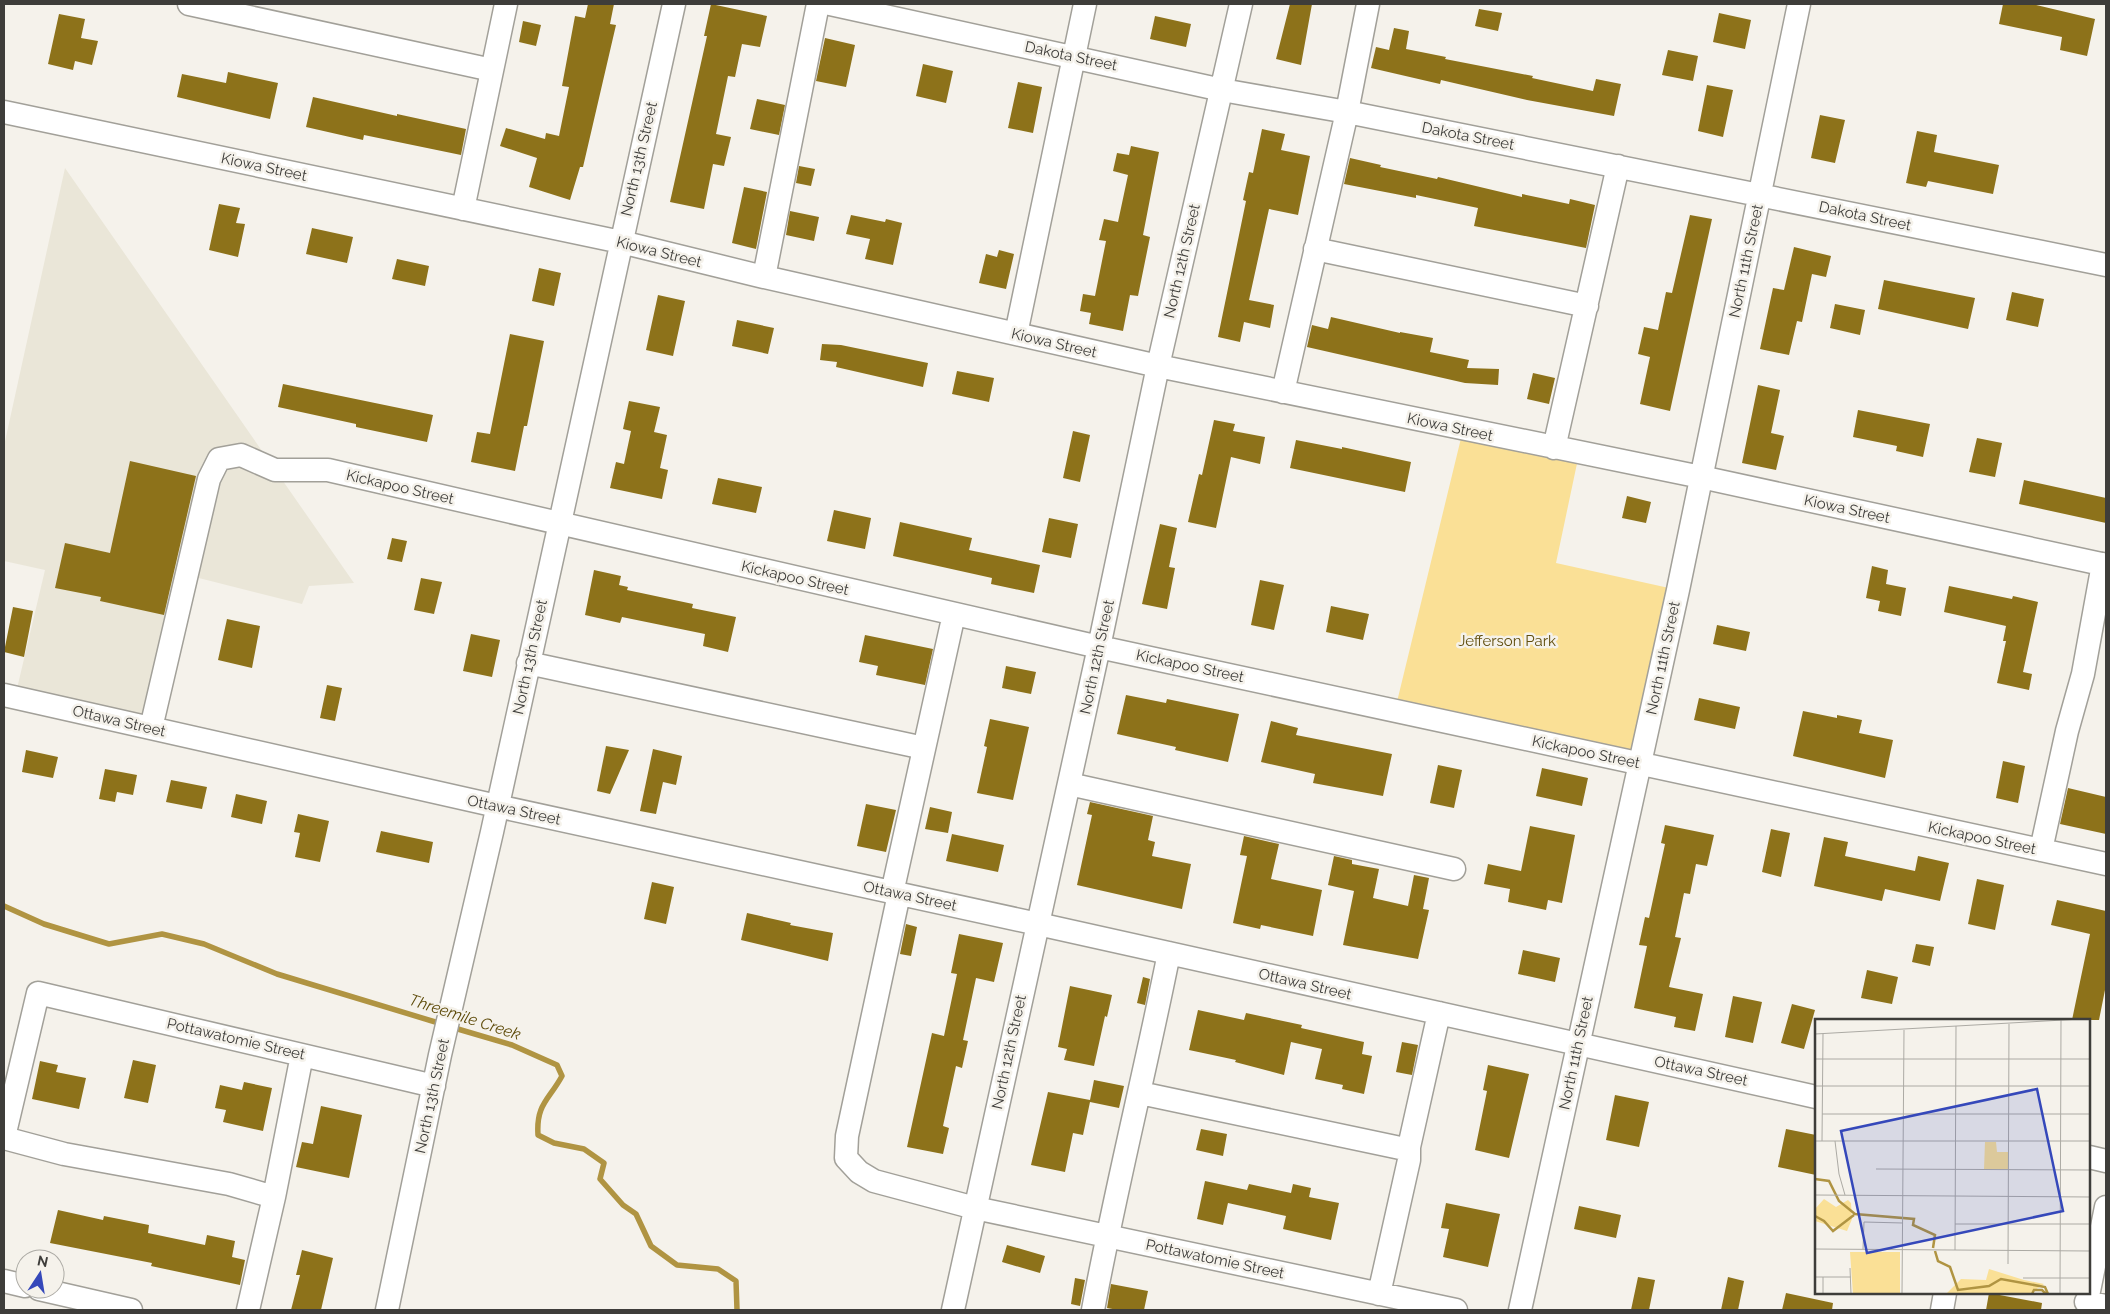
<svg xmlns="http://www.w3.org/2000/svg" width="2110" height="1314" font-family="Raleway,sans-serif">
<rect width="100%" height="100%" fill="#f5f2eb"/>
<path fill="#eae6d8" d="M65 168 354 583 309 586 302 604 187 575 151 728 15 697 45 570 4 561V446Z"/>
<path fill="#fae096" d="M1463 430 1579 454 1556 563 1678 590 1640 764 1395 710Z"/>
<g fill="none" stroke-linecap="round" stroke-linejoin="round">
<path stroke="#b09442" stroke-width="5.5" d="M4 906 44 924 109 944 162 934 204 944 277 974 442 1024
M451 1027 512 1045 557 1065 562 1076C549 1100 536 1104 538 1135L554 1143 584 1149 604 1163 600 1179 623 1205 636 1214 651 1246 677 1265 718 1269 736 1281 737 1310"/>
</g>
<path fill="#8d721a" d="M588 4H614L610 24 616 25 583 167H580L570 200 529 187 537 158 500 146 506 128 545 139 546 133 559 136 569 87 562 86 575 16 585 18Z
M711 4 767 16 760 47 742 44 735 77 728 76 716 134 731 137 724 166 713 164 704 209 670 202 707 36H704Z
M1290 4H1312L1301 65 1276 59Z
M2003 4H2032L2095 19 2087 56 2060 50 2062 37 1999 24Z
M1479 9 1502 13 1498 31 1475 26Z
M1719 13 1751 20 1745 49 1713 42Z
M59 14 85 19 81 38 98 41 92 65 75 61 73 70 48 64Z
M1155 16 1191 24 1186 47 1150 39Z
M523 21 541 25 536 46 519 42Z
M1394 28 1409 31 1406 49 1446 57 1445 59 1533 76 1532 78 1593 91 1596 79 1621 84 1614 116 1527 100 1441 80 1440 84 1371 68 1376 47 1389 50Z
M825 38 855 45 846 87 816 81Z
M1668 50 1698 56 1693 81 1662 75Z
M923 64 953 71 946 103 916 96Z
M228 72 278 83 270 119 177 97 182 74 226 83Z
M1018 82 1042 87 1033 133 1008 128Z
M1707 85 1733 90 1723 137 1698 131Z
M313 97 397 116V114L466 129 461 155 364 135 363 140 306 127Z
M757 99 785 105 779 135 750 129Z
M1820 115 1845 120 1835 163 1811 158Z
M1262 129 1285 134 1281 150 1310 156 1298 215 1269 209 1249 300 1274 305 1270 328 1244 322 1240 342 1218 337 1246 201 1243 200 1249 172 1253 173Z
M1917 131 1937 135 1934 152 1999 165 1993 194 1928 181 1926 187 1906 183Z
M1131 146 1159 152 1143 235 1150 237 1138 296 1130 295 1123 331 1089 324 1091 313 1080 311 1083 294 1095 296 1106 241 1099 240 1104 219 1118 222 1128 175 1113 171 1117 153 1129 155Z
M1350 158 1381 165 1380 167 1437 179 1438 177 1522 197V194L1569 204 1570 199 1595 205 1586 248 1474 226 1478 208 1416 195V198L1344 184Z
M799 166 815 169 811 186 796 183Z
M744 187 767 192 756 249 732 243Z
M219 204 240 208 236 223 245 224 238 257 209 250Z
M790 211 819 217 814 241 786 235Z
M851 215 885 222 886 219 902 223 893 265 865 259 870 239 846 234Z
M1690 215 1712 219 1670 411 1640 404 1650 357 1638 354 1644 327 1658 330 1666 292 1672 293Z
M312 228 353 237 347 263 306 254Z
M1794 247 1831 256 1826 277 1812 274 1802 322 1797 321 1789 355 1760 349 1773 288 1784 290Z
M999 250 1014 254 1006 289 979 283 986 254 997 257Z
M397 259 429 266 425 286 392 279Z
M539 268 561 273 554 306 532 301Z
M1884 280 1975 298 1968 329 1878 309Z
M2012 292 2044 299 2038 327 2006 320Z
M658 295 685 301 673 356 646 350Z
M1835 304 1865 310 1860 335 1830 328Z
M1331 317 1400 333V332L1433 338 1430 352 1469 360 1467 368 1499 369 1498 385 1465 383 1307 347 1312 325 1328 329Z
M737 320 774 328 768 354 732 346Z
M510 334 544 341 527 426H524L515 471 471 462 477 432 490 434Z
M822 344 841 345 928 363 923 387 836 367 837 362 820 360Z
M957 371 994 378 989 402 952 394Z
M1533 373 1555 378 1549 404 1527 399Z
M283 384 433 415 427 442 356 427V424L278 407Z
M1758 385 1780 390 1771 433 1784 436 1776 470 1742 463Z
M629 401 660 407 654 432 667 435 660 468 668 470 662 499 610 488 616 462 624 464 631 431 623 429Z
M1858 410 1930 424 1923 457 1896 451 1897 446 1853 437Z
M1214 420 1235 424 1233 431 1265 437 1260 464 1231 457 1216 528 1188 522 1199 474 1202 475Z
M1073 431 1090 435 1080 482 1063 478Z
M1977 438 2002 443 1995 477 1969 472Z
M1296 440 1342 449V447L1411 462 1405 492 1290 468Z
M130 461 196 476 164 615 100 601 101 597 55 588 65 543 110 553Z
M718 478 762 487 756 513 712 504Z
M2024 480 2106 498V523L2019 504Z
M1627 496 1651 502 1646 523 1622 518Z
M834 510 871 518 865 549 827 541Z
M1049 518 1078 524 1071 558 1042 552Z
M900 522 972 538 969 550 1040 565 1034 593 991 584 992 578 893 556Z
M1160 524 1177 528 1169 567 1175 568 1167 609 1142 604Z
M392 538 407 541 402 562 387 559Z
M1872 566 1888 570 1886 584 1906 588 1901 616 1878 611 1880 601 1866 598Z
M594 570 621 576 619 585 628 587 627 590 693 604 692 608 736 617 728 652 703 646 705 634 622 617 620 623 585 615Z
M421 578 442 582 434 614 414 610Z
M1260 580 1284 585 1274 630 1251 625Z
M1949 586 2012 599 2013 596 2038 602 2023 672 2032 674 2029 690 1997 683 2006 641H2003L2006 626 1944 612Z
M1331 606 1369 614 1363 640 1326 632Z
M13 607 33 611 24 657 4 652Z
M227 619 260 626 252 668 218 660Z
M1717 625 1750 632 1746 651 1713 644Z
M471 634 500 640 492 677 463 671Z
M865 635 933 649 925 685 876 675 878 666 859 662Z
M1006 666 1036 672 1031 694 1002 688Z
M327 685 342 688 335 721 320 718Z
M1126 695 1166 703 1167 699 1239 714 1228 762 1175 750 1176 747 1117 734Z
M1699 698 1740 707 1735 729 1694 720Z
M1803 711 1837 718V715L1862 720 1859 733 1893 740 1885 778 1793 756Z
M990 719 1029 727 1013 800 977 793 987 747 984 746Z
M1271 721 1298 728 1296 735 1392 754 1383 796 1313 783 1315 774 1261 762Z
M606 746 629 750 610 794 597 791Z
M653 749 682 756 676 785 663 782 656 814 640 811Z
M26 750 58 757 53 778 22 772Z
M2003 761 2025 766 2018 803 1996 798Z
M1438 765 1462 770 1454 808 1430 803Z
M1542 768 1588 778 1582 806 1536 796Z
M105 769 137 775 133 795 117 792 115 802 99 799Z
M171 780 207 787 202 809 166 802Z
M2068 788 2106 797V834L2060 824Z
M236 794 267 801 262 824 231 817Z
M1090 802 1153 816 1148 840 1155 842 1152 856 1191 864 1182 909 1077 885 1092 815 1087 814Z
M866 804 896 810 886 852 857 846Z
M930 807 952 812 948 833 925 829Z
M298 814 329 821 320 862 295 857 300 833 294 832Z
M1665 825 1714 835 1707 866 1696 864 1690 894 1684 893 1675 937 1681 938 1669 987 1703 994 1695 1031 1674 1027 1676 1017 1634 1008 1647 946 1639 945 1645 917 1649 918 1665 844 1661 843Z
M1530 826 1575 835 1562 903 1548 900 1546 910 1508 902 1510 889 1484 884 1488 864 1521 871Z
M1771 829 1790 833 1781 877 1762 872Z
M381 831 433 842 429 863 376 852Z
M952 834 1004 845 998 872 946 861Z
M1244 836 1279 844 1271 879 1322 890 1313 936 1261 925 1260 929 1233 923 1247 856 1240 855Z
M1824 837 1848 842 1845 856 1915 871 1918 856 1949 863 1940 901 1885 889 1882 901 1814 886Z
M1334 856 1352 860V864L1379 869 1373 898 1408 906 1414 875 1429 878 1423 909 1429 910 1418 959 1343 945 1354 891 1328 885Z
M1977 879 2004 885 1995 930 1968 924Z
M652 882 674 887 666 924 644 919Z
M2057 900 2106 911V985L2099 1020H2072L2090 934 2051 925Z
M747 913 791 923 790 925 833 933 828 961 741 940Z
M906 924 917 927 911 956 900 954Z
M959 934 1003 943 994 982 976 978 963 1040 968 1041 962 1068 956 1066 943 1126 949 1128 943 1154 907 1147 932 1033 944 1036 957 974 951 973Z
M1916 944 1934 947 1930 966 1912 962Z
M1523 950 1560 958 1555 982 1518 974Z
M1867 970 1898 977 1892 1004 1861 998Z
M1143 977 1150 979 1145 1005 1137 1003Z
M1070 986 1112 995 1107 1017 1105 1016 1094 1066 1064 1060 1067 1049 1058 1047Z
M1733 996 1762 1002 1753 1043 1725 1037Z
M1792 1004 1815 1010 1804 1049 1781 1043Z
M1198 1010 1244 1020 1246 1013 1302 1025 1301 1028 1364 1042 1362 1054 1372 1056 1364 1094 1342 1089 1343 1085 1315 1079 1322 1049 1291 1042 1284 1075 1235 1062 1236 1060 1189 1050Z
M1402 1042 1418 1045 1412 1075 1396 1072Z
M133 1060 156 1065 148 1103 124 1098Z
M40 1061 58 1065 56 1072 86 1078 79 1109 32 1099Z
M1488 1065 1529 1074 1509 1158 1475 1150 1487 1091 1483 1090Z
M1094 1080 1124 1086 1119 1108 1090 1102 1083 1135 1073 1133 1065 1172 1031 1165 1048 1092 1090 1100Z
M244 1082 272 1088 263 1131 223 1122 226 1110 215 1108 220 1085 242 1090Z
M1615 1095 1649 1102 1639 1147 1606 1140Z
M321 1106 362 1115 349 1178 296 1167 302 1142 313 1144Z
M1201 1129 1227 1134 1223 1156 1196 1150Z
M1786 1129 1816 1135V1175L1778 1167Z
M1205 1181 1247 1190 1249 1184 1291 1193 1293 1184 1311 1188 1309 1197 1339 1203 1331 1240 1283 1229 1286 1216 1228 1203 1223 1225 1197 1219Z
M1446 1203 1500 1214 1488 1267 1443 1257 1449 1229 1441 1228Z
M1579 1206 1621 1215 1616 1238 1574 1229Z
M58 1210 103 1220 104 1216 149 1225 148 1233 205 1245 207 1235 235 1241 232 1257 245 1260 240 1285 151 1266 152 1263 50 1243Z
M1007 1245 1045 1256 1040 1273 1002 1262Z
M302 1250 333 1258 321 1310H291L300 1275H296Z
M1638 1277 1655 1280 1649 1310H1631Z
M1728 1277 1744 1281 1738 1310H1721Z
M1075 1278 1085 1280 1080 1306 1071 1304Z
M1111 1284 1148 1291 1144 1310H1118L1107 1308Z
M1786 1293 1833 1303 1832 1310H1782Z
M1989 1293 2042 1303 2041 1310H1986Z"/>
<g fill="none" stroke-linecap="round" stroke-linejoin="round">
<g stroke="#a2a099" stroke-width="25">
<path id="minor" d="M189 4 492 70
M830 4 1222 90 1347 112 2106 265
M4 112 621 242 764 277 1158 366 1701 477 2106 565
M463 209 506 4
M1315 249 1587 306
M764 277 818 4
M1016 334 1085 4
M1283 392 1347 112 1368 4
M1554 448 1618 166
M528 663 924 748
M4 695 497 806 1038 924 1816 1097
M151 728 209 479 219 459 241 455 275 470H328L1099 647 2106 864
M1069 784 1454 869
M2041 850 2067 731 2083 674 2103 564
M892 893 954 614
M899 894 847 1136 846 1158 859 1172 874 1181 975 1208 1456 1310
M1140 1093 1405 1149 1409 1147 1439 1013
M4 1137 38 993 434 1086
M4 1138 64 1154 229 1184 274 1197 248 1310
M2089 1157 2106 1161
M274 1197 302 1055
M4 1281 25 1286
M39 1289 131 1310
M2089 1291 2106 1207
M1379 1294 1409 1160V1147
M2086 1302 2106 1306
M387 1310 440 1055 492 832 674 4
M953 1310 1099 647 1158 366 1241 4
M1093 1310C1115 1191 1145 1073 1169 953
M1520 1310 1678 590 1799 4
M1942 1310 1945 1293"/>
</g>
<use href="#minor" stroke="#fff" stroke-width="22"/>
</g>
<g text-anchor="middle" dominant-baseline="central" stroke-width="5" stroke-linejoin="round" paint-order="stroke">
<g font-size="15" fill="#3e3d3a" stroke="#f5f2eb">
<text transform="translate(1071 56) rotate(12)">Dakota Street</text>
<text transform="translate(1468 136) rotate(11)">Dakota Street</text>
<text transform="translate(639 159) rotate(-77)">North 13th Street</text>
<text transform="translate(264 167) rotate(12)">Kiowa Street</text>
<text transform="translate(1865 216) rotate(12)">Dakota Street</text>
<text transform="translate(659 252) rotate(14)">Kiowa Street</text>
<text transform="translate(1182 261) rotate(-77)">North 12th Street</text>
<text transform="translate(1746 261) rotate(-78)">North 11th Street</text>
<text transform="translate(1054 343) rotate(13)">Kiowa Street</text>
<text transform="translate(1450 427) rotate(12)">Kiowa Street</text>
<text transform="translate(400 487) rotate(13)">Kickapoo Street</text>
<text transform="translate(1847 509) rotate(12)">Kiowa Street</text>
<text transform="translate(795 578) rotate(13)">Kickapoo Street</text>
<text transform="translate(530 657) rotate(-78)">North 13th Street</text>
<text transform="translate(1097 657) rotate(-78)">North 12th Street</text>
<text transform="translate(1663 658) rotate(-78)">North 11th Street</text>
<text transform="translate(1190 666) rotate(12)">Kickapoo Street</text>
<text transform="translate(119 721) rotate(13)">Ottawa Street</text>
<text transform="translate(1586 752) rotate(12)">Kickapoo Street</text>
<text transform="translate(514 810) rotate(12)">Ottawa Street</text>
<text transform="translate(1982 838) rotate(12)">Kickapoo Street</text>
<text transform="translate(910 896) rotate(12)">Ottawa Street</text>
<text transform="translate(1305 984) rotate(13)">Ottawa Street</text>
<text transform="translate(236 1039) rotate(13)">Pottawatomie Street</text>
<text transform="translate(1009 1052) rotate(-78)">North 12th Street</text>
<text transform="translate(1576 1053) rotate(-78)">North 11th Street</text>
<text transform="translate(1701 1071) rotate(12)">Ottawa Street</text>
<text transform="translate(432 1096) rotate(-78)">North 13th Street</text>
<text transform="translate(1215 1259) rotate(12)">Pottawatomie Street</text>
</g>
<g font-size="15" fill="#614e0e" stroke="#f5f2eb">
<text x="1507" y="641">Jefferson Park</text>
</g>
<g font-size="16" font-style="italic" fill="#5d4a08" stroke="#f5f2eb">
<text transform="translate(465 1017) rotate(18)">Threemile Creek</text>
</g>
</g>
<g transform="translate(1815 1019)">
<rect width="275" height="275" fill="#f5f2eb"/>
<path d="M170 123H181L182 133H193V150H169ZM9 180 21 188 33 181 36 184 37 200 32 212 0 202V190ZM35 233H85V275H38ZM174 250 209 261 229 265 214 275H131L146 260 171 261Z" fill="#fae096"/>
<path fill="none" stroke="#b09442" stroke-width="2.5" d="M0 160 14 162 24 182 40 195 99 200 98 206 120 216 118 229M0 197 9 202 18 212 39 196M120 232 123 242 135 248 143 271 174 267 186 260 230 268 233 275M217 275 219 271H227L231 275"/>
<path fill="none" stroke="#acaaa4" stroke-width="1" d="M0 15 266 0M0 40H275M0 67H275M7 95H275M0 122H275M7 122 8 15M20 122 24 155 30 176M61 150 275 151M0 176 275 178M140 205H275M0 230 275 232M48 230 49 203 88 204M140 231 141 7M193 245 194 5M35 249 36 275M0 258H36M8 258V275M208 259H275M87 275 89 11M245 275 246 1"/>
<path fill="#3548ba" fill-opacity="0.15" stroke="#3548ba" stroke-width="2.5" d="M222 70 248 192 52 234 26 112Z"/>
<rect width="275" height="275" fill="none" stroke="#3e3d3a" stroke-width="2.5"/>
</g>
<rect width="2110" height="1314" fill="none" stroke="#3e3d3a" stroke-width="10"/>
<g transform="translate(40 1274) rotate(12)"><circle r="24" fill="#f5f2eb" stroke="#acaaa4"/>
<path d="M0-4L9 19L0 12L-9 19Z" fill="#3548ba"/>
<text y="-8" font-size="14" font-weight="bold" text-anchor="middle" fill="#3e3d3a">N</text>
</g>
</svg>
